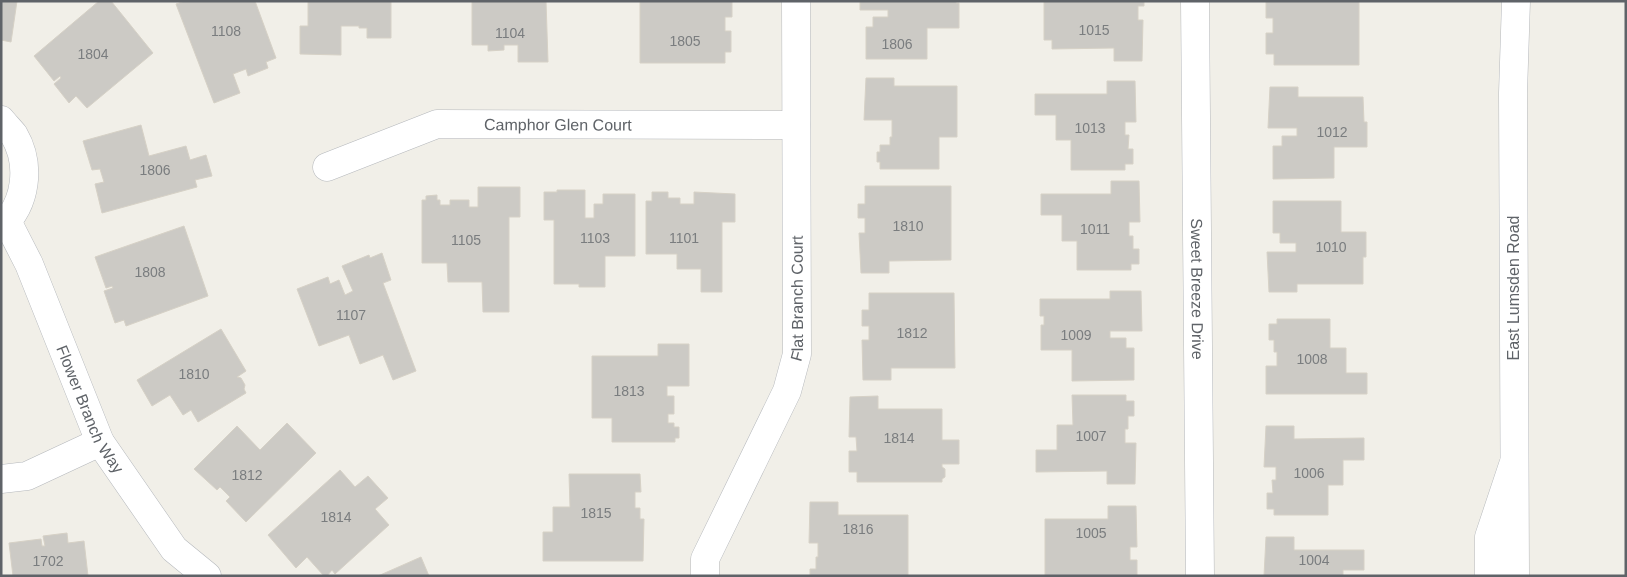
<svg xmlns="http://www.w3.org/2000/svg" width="1627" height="577" font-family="Arial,sans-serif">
<rect width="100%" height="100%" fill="#f1efe8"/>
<path fill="#cccac5" stroke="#d6d1c6" d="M1 1H17L11 42 1 40Z
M99 1H111L153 53 87 108 76 96 69 103 54 84 61 78 60 76 54 81 34 56Z
M185 1H255L276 58 266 62 268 68 248 76 246 69 233 74 240 93 214 103 176 4Z
M308 1H391V38H367V28H359V26H341V55L300 54V26H308Z
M472 1H546L548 62H518V45H504V50L488 51V45H472Z
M640 1H732V17H725V31H731V52H725V63H640Z
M860 1H956V3H959V28H927V59H866V27H873V17H888V10H860Z
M1044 1H1144V6H1138V20H1143L1142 61H1114V48L1052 49V40H1044Z
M1266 1H1359V65H1274V54H1266V33H1273V18H1266Z
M866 78H894V86H957V137H939V169H880V162H877V152H880V145H890V137H892V120H864Z
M1107 81H1135L1136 122H1125V135H1129L1128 149H1133V164H1125V170H1071V140H1056V115H1035V94H1107Z
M1270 87H1298V97H1363L1364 122H1367V147H1334V178L1273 179V146H1282V136H1297V128H1268Z
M141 125 149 156 186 146 190 160 206 155 212 176 195 180 197 187 102 213 95 184 104 182 100 169 92 170 83 141Z
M1111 181H1139L1140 222H1129V236H1133V249H1139V264H1131V270H1077V241H1062V215H1041V194H1111Z
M865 186H951V260L889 261V273H861L859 233H865V218H858V204H865Z
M478 187H520V217H509V312H483L482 282H448L447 263H422V200H426V196L437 195V200H440V205H450V200H469V207H478Z
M557 190H585V218H594V204H603V194H635V256H605V287H579V284H554V220H544V192H557Z
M652 192H668V198H680V204H694V192L735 194V222H722V292H701V269H677V254H646V201H652Z
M1273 201H1341V232H1366V257H1363V284H1297V292H1269L1267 252H1296V243H1280V233H1273Z
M184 226 208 296 126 326 124 320 115 323 104 291 113 288 112 286 106 288 95 257Z
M382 253 391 280 383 283 416 371 393 380 383 355 360 364 349 335 319 346 297 289 328 277 330 284 339 280 345 295 353 291 342 266 369 255 370 258Z
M1110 291H1141L1142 331H1110V338H1126V348H1134V380L1072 381V350H1041V325H1044V316H1040V299H1110Z
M869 293H954L955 368H891V380H863L862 340H869V326H862V310H869Z
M1277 319H1330V348H1346V373H1367V394H1266V366H1277V352H1274V340H1269V324H1277Z
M221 329 246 371 237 377 241 378 245 385 244 389 246 393 198 422 191 410 183 415 170 395 152 406 137 380Z
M658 344H689V386H667V396H674V414H668V423H674V427H679V438H675V442H612V418H592V356H658Z
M1072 395H1126V401H1134V416H1128V429H1125V443H1136L1135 484H1107V471L1036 472V450H1057V425H1073Z
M878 396V409H942V440H959V464H942V467L945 469V477L942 479V482H857V472H849V451H857L856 437H849L850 397Z
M287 423 316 453 246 522 226 501 230 497 220 487 217 490 194 469 237 426 260 450Z
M1266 426H1294V439L1364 438V460H1343V485H1328V515H1274V509H1267V493H1273L1272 480H1276V467H1264Z
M340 470 355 487 368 476 388 498 375 509 389 525 335 574 332 570 327 576H324L307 557 296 568 268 535Z
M569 474H640L641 492H635V508H640V519H644L643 561H543V532H553V507H570Z
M810 502H838V515H908V576H810V569H816V557H818V543H809Z
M1108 506H1136L1137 547H1130V560H1137V575L1045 576V519H1108Z
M67 533 68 543 84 541 88 576H13L9 543 41 539 42 546H45L43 536Z
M1266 537H1294V550H1364V570H1343V576H1264Z
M421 557 429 576H378Z"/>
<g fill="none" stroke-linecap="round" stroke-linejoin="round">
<g stroke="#b5b8bc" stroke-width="29">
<g id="minor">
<path id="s1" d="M1195 1 1200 576"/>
<path d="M1 120C5 125 10 130 14 135 31 164 27 204 1 227"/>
<path id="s2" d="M327 167 437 124 796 125"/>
<path id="s3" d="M7 221 29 264 100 442 174 549 207 576"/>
<path d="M1 479 27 476 100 442"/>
<path id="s4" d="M705 576V559L787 391 797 354 796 1"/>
<path d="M1489 576V537L1513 465"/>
</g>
</g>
<g stroke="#b5b8bc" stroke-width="29">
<path id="tertiary" d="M1515 576 1513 93 1516 1"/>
</g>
<use href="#minor" stroke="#fff" stroke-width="28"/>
<use href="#tertiary" stroke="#fff" stroke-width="28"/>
</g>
<g text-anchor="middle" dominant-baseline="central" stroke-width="4" stroke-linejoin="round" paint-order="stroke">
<g font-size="14" fill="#7a7d7f">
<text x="1094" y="30">1015</text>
<text x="226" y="31">1108</text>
<text x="510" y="33">1104</text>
<text x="685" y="41">1805</text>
<text x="897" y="44">1806</text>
<text x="93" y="54">1804</text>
<text x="1090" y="128">1013</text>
<text x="1332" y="132">1012</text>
<text x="155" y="170">1806</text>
<text x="908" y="226">1810</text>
<text x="1095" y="229">1011</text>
<text x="595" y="238">1103</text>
<text x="684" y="238">1101</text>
<text x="466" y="240">1105</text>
<text x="1331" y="247">1010</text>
<text x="150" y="272">1808</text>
<text x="351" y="315">1107</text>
<text x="912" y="333">1812</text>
<text x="1076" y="335">1009</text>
<text x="1312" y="359">1008</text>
<text x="194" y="374">1810</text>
<text x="629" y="391">1813</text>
<text x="1091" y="436">1007</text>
<text x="899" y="438">1814</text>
<text x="1309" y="473">1006</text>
<text x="247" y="475">1812</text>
<text x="596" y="513">1815</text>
<text x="336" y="517">1814</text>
<text x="858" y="529">1816</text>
<text x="1091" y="533">1005</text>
<text x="1314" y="560">1004</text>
<text x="48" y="561">1702</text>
</g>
<g font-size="16" fill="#5f6368" stroke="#fff">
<text stroke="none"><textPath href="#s2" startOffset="239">Camphor Glen Court</textPath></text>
<text stroke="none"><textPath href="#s1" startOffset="288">Sweet Breeze Drive</textPath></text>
<text transform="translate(1513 288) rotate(-90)">East Lumsden Road</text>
<text stroke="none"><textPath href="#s4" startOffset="298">Flat Branch Court</textPath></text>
<text stroke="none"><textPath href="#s3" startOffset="206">Flower Branch Way</textPath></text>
</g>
</g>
<rect width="1627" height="577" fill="none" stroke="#5f6368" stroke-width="5"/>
</svg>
